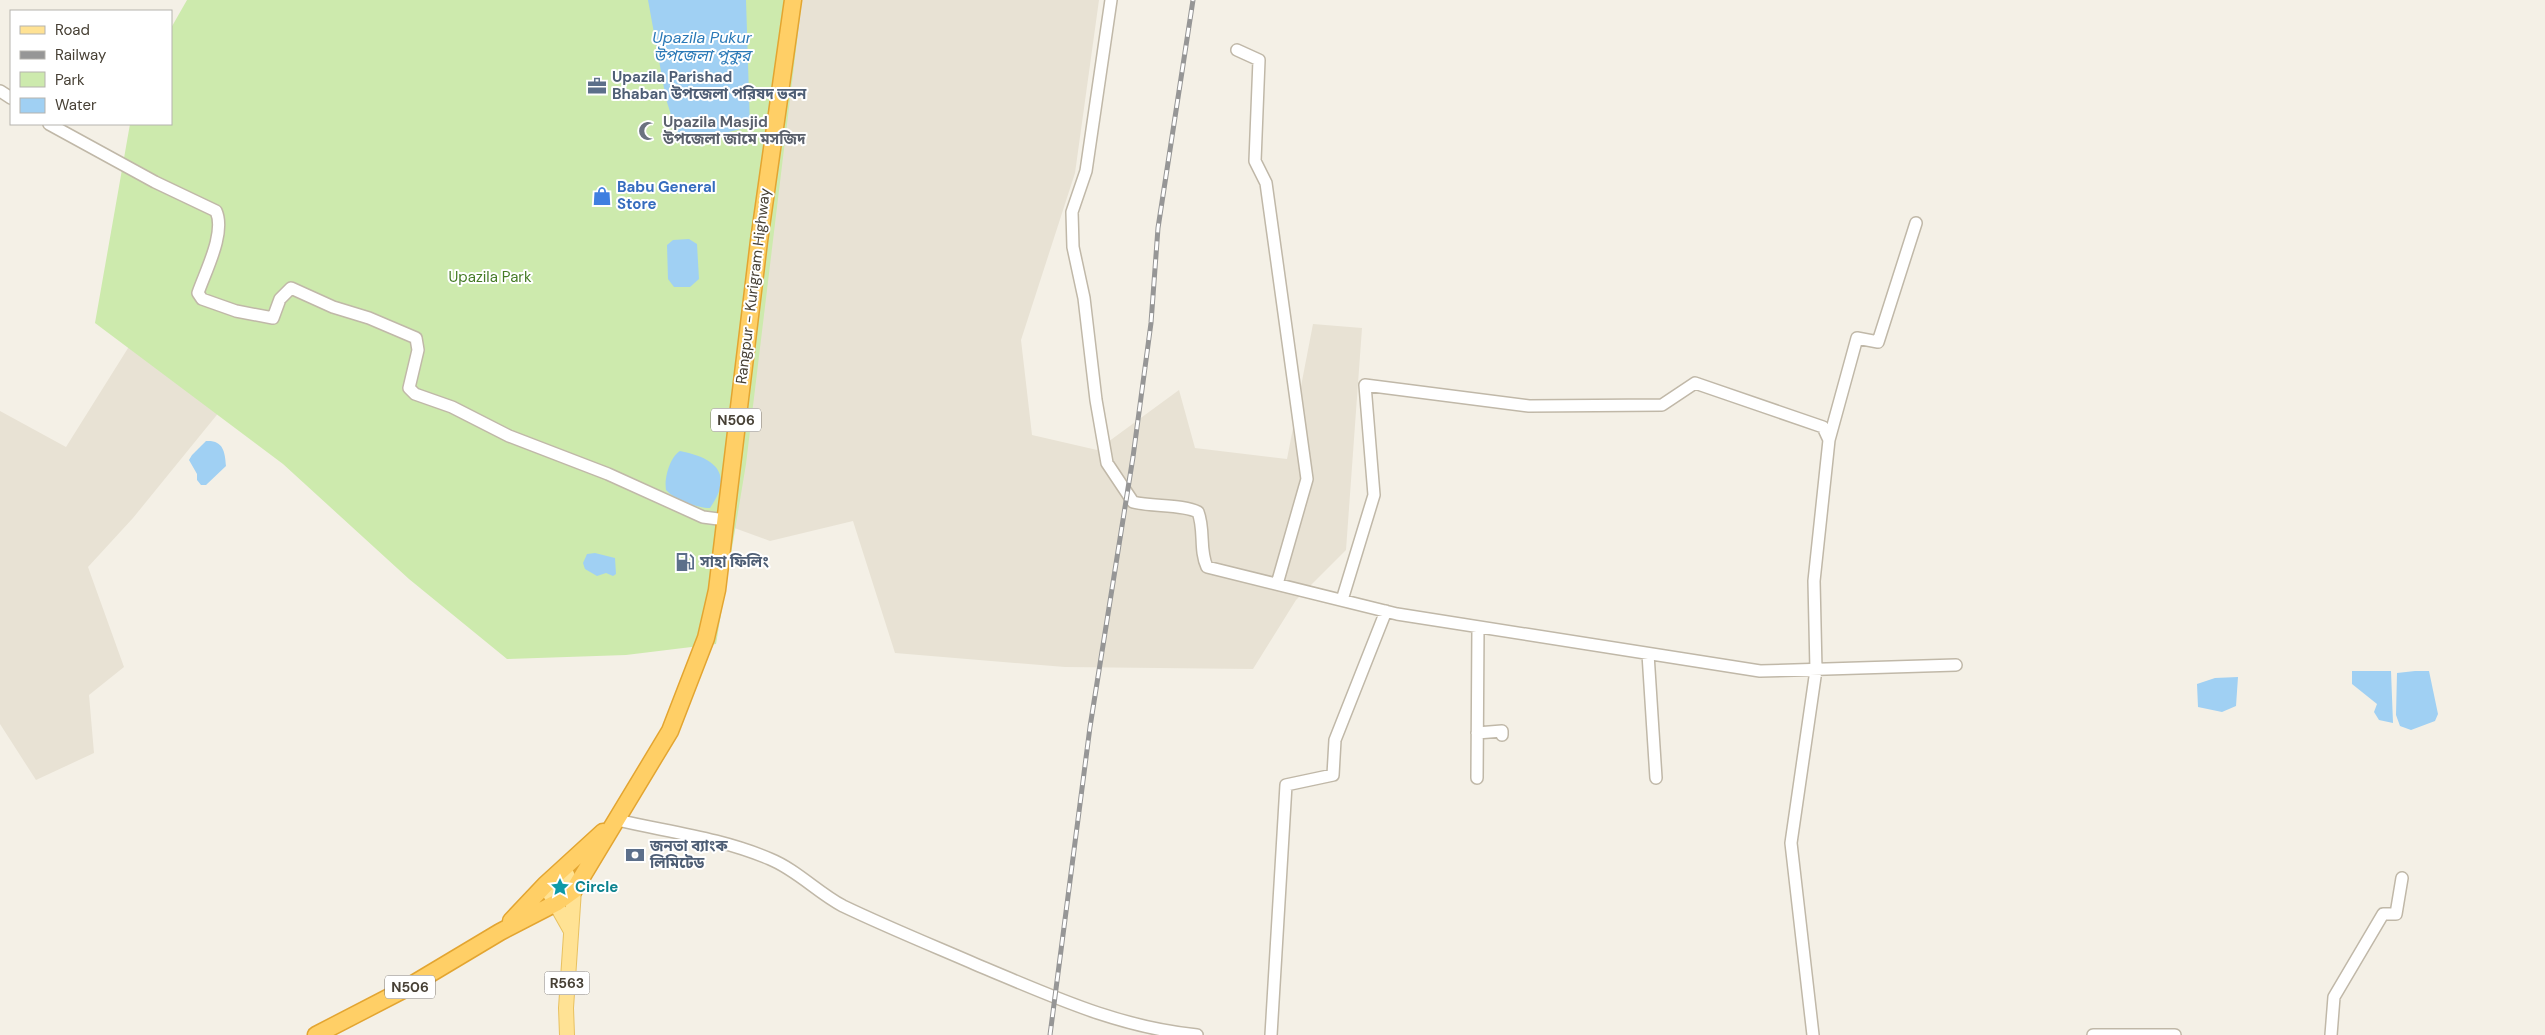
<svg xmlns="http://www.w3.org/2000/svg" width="2545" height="1035" font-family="'DM Sans','Noto Sans Bengali',sans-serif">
<rect width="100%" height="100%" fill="#f4f0e6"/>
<path fill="#e8e2d4" d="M783 0H1099L1075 173 1021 340 1032 435 1097 450 1179 390 1195 448 1287 459 1313 324 1362 328 1346 550 1296 600 1253 669 1065 667 895 653 853 521 770 541 264 357 133 518 88 567 124 667 89 695 94 753 36 780 0 724V411L66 447 187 254 171 124Z"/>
<path fill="#cdeaad" d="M187 0H802L746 464 716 644 626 655 507 659 409 579 283 464 95 323 130 124H171V28Z"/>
<path fill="#a0d0f3" d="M648 0H746L750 127 711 136 677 134 666 99Z
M689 239 697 244 699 279 690 287H674L668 279 667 245 673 240Z
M206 441C223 440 225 451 226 466L206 485H201L197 480V474L189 460 192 455Z
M680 451C716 458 734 474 710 508 697 508 675 500 666 490 664 478 670 457 680 451Z
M595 553 615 558 616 574 613 576 606 573 597 576 585 569 583 563 587 554Z
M2352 671H2391L2393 723 2379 720 2374 712 2377 704 2352 684Z
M2415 671H2429L2438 714 2435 721 2411 730 2400 726 2396 715 2397 673Z
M2238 677 2236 706 2222 712 2198 707 2197 684 2215 678Z"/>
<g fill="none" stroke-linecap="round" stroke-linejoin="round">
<g stroke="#c0b8a8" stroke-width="14">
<path id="minor" d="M1111 0 1086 171 1072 212 1073 247 1084 298 1096 400 1107 463 1133 502C1152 507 1183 504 1198 512 1205 530 1199 550 1207 567L1397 614 1760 671 1956 665
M1237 50 1259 60 1255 161 1266 183 1307 479 1277 584
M0 91 11 98
M49 124 155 182 216 211C226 233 205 272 198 293L202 299 236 311 273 318 280 299 291 288 333 307 369 318 416 338 418 350 409 388 415 394 452 407 509 436 608 474 703 517 726 520
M1829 440 1857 338 1878 342 1916 223
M1342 600 1374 495 1365 385 1529 406 1662 405 1695 383 1823 427 1829 440 1814 581 1816 670 1791 843 1813 1035
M1648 654 1656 778
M1477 733 1502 731V735
M1477 778 1478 627
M617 820C669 832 721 838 770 859 797 870 818 893 843 906 889 928 936 947 982 967 1054 997 1118 1027 1197 1035
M1271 1035 1286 785 1333 775 1335 740 1386 611
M2093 1035H2175
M2331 1035 2334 997 2383 914H2396L2402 878"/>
</g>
<g stroke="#e8c160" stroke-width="16">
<path id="major" d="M564 868 574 890 566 1008 567 1035
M545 885 571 931"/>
</g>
<g stroke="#e3a531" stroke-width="19">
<path id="highway" d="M511 921 545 885 603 832
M316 1035 403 990 500 932 556 903 574 890 670 731 706 638 717 590 759 241 793 0"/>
</g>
<use href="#minor" stroke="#fff" stroke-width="11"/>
<use href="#major" stroke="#ffe294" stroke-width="14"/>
<use href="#highway" stroke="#ffcf66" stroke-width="16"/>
<g stroke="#969696" stroke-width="5">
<path id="rail" d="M1050 1035 1090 727 1133 457 1151 323 1158 228 1193 0"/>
</g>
<use href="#rail" stroke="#fff" stroke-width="3" stroke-dasharray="9" stroke-linecap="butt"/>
</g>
<defs>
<g id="office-bare" transform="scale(1.5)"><path d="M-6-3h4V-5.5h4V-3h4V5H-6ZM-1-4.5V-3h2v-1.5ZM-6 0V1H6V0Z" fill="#5c6f8a" stroke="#fff" stroke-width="2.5" paint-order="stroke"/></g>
<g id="mosque-bare" transform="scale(1.5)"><path d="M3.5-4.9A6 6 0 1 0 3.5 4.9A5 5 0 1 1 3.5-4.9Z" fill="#6b7280" stroke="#fff" stroke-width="2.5" paint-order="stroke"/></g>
<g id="shop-bare" transform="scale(1.5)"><path d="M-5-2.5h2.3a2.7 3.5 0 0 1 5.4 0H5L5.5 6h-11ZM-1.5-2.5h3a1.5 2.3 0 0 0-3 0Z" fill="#3f7fe0" stroke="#fff" stroke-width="2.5" paint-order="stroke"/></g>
<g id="fuel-bare" transform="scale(1.5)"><path d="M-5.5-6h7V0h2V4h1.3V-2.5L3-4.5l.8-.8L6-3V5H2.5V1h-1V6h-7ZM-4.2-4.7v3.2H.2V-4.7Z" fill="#5c6f8a" stroke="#fff" stroke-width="2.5" paint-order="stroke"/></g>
<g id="bank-bare" transform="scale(1.5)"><path d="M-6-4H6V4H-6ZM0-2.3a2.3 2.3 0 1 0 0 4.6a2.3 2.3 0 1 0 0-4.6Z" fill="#5c6f8a" stroke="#fff" stroke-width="2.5" paint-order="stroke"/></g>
<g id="sight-bare" transform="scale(1.5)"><path d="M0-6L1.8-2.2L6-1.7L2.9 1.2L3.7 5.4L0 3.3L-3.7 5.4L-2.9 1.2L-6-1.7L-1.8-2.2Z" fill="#0f9aa8" stroke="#fff" stroke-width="2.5" paint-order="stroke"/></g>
</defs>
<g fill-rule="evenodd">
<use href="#office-bare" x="597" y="86"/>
<use href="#mosque-bare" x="648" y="131"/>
<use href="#shop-bare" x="602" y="196"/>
<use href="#fuel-bare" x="685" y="562"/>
<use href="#bank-bare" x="635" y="855"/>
<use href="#sight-bare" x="560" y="887"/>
</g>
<g text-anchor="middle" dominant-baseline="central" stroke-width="4" stroke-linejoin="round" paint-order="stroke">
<g fill="#fff" stroke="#7e7972" stroke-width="1">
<rect x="711" y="408.5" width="50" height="23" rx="4"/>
<rect x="544.5" y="971.5" width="45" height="23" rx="4"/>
<rect x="385" y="975.5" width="50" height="23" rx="4"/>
</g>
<g font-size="14" font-weight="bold" fill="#474035">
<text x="736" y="420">N506</text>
<text x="567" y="983">R563</text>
<text x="410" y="987">N506</text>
</g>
<g font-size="15" font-weight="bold" fill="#4e5e75" stroke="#fff" text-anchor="start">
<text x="612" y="77">Upazila Parishad<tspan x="612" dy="17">Bhaban উপজেলা পরিষদ ভবন</tspan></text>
<text x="700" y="562">সাহা ফিলিং</text>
<text x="650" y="846">জনতা ব্যাংক<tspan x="650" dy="17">লিমিটেড</tspan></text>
</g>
<g font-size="15" font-weight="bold" fill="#5b616d" stroke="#fff" text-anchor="start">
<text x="663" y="122">Upazila Masjid<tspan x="663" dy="17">উপজেলা জামে মসজিদ</tspan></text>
</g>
<g font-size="15" font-weight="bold" fill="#366cbe" stroke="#fff" text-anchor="start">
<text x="617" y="187">Babu General<tspan x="617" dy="17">Store</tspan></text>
</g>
<g font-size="15" fill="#457b26" stroke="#fff">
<text x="490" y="277">Upazila Park</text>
</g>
<g font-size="15" fill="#474035" stroke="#fff">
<text transform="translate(753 286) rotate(-83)">Rangpur - Kurigram Highway</text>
</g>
<g font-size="15" font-weight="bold" fill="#0d838f" stroke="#fff" text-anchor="start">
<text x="575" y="887">Circle</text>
</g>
<g font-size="16" font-style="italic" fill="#2a79b7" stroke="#fff">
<text x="702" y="37">Upazila Pukur<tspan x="702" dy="18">উপজেলা পুকুর</tspan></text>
</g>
</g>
<rect x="10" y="10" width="162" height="115" fill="#ffffff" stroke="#b5b3ae"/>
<rect x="20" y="26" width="25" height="8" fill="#ffe294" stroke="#b5b3ae"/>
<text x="55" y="35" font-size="15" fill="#474035">Road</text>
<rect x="20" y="51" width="25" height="8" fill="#969696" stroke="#b5b3ae"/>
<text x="55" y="60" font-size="15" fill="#474035">Railway</text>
<rect x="20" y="72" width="25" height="15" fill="#cdeaad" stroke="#b5b3ae"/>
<text x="55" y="85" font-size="15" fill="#474035">Park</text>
<rect x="20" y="98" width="25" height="15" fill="#a0d0f3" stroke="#b5b3ae"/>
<text x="55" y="110" font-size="15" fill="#474035">Water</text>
</svg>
